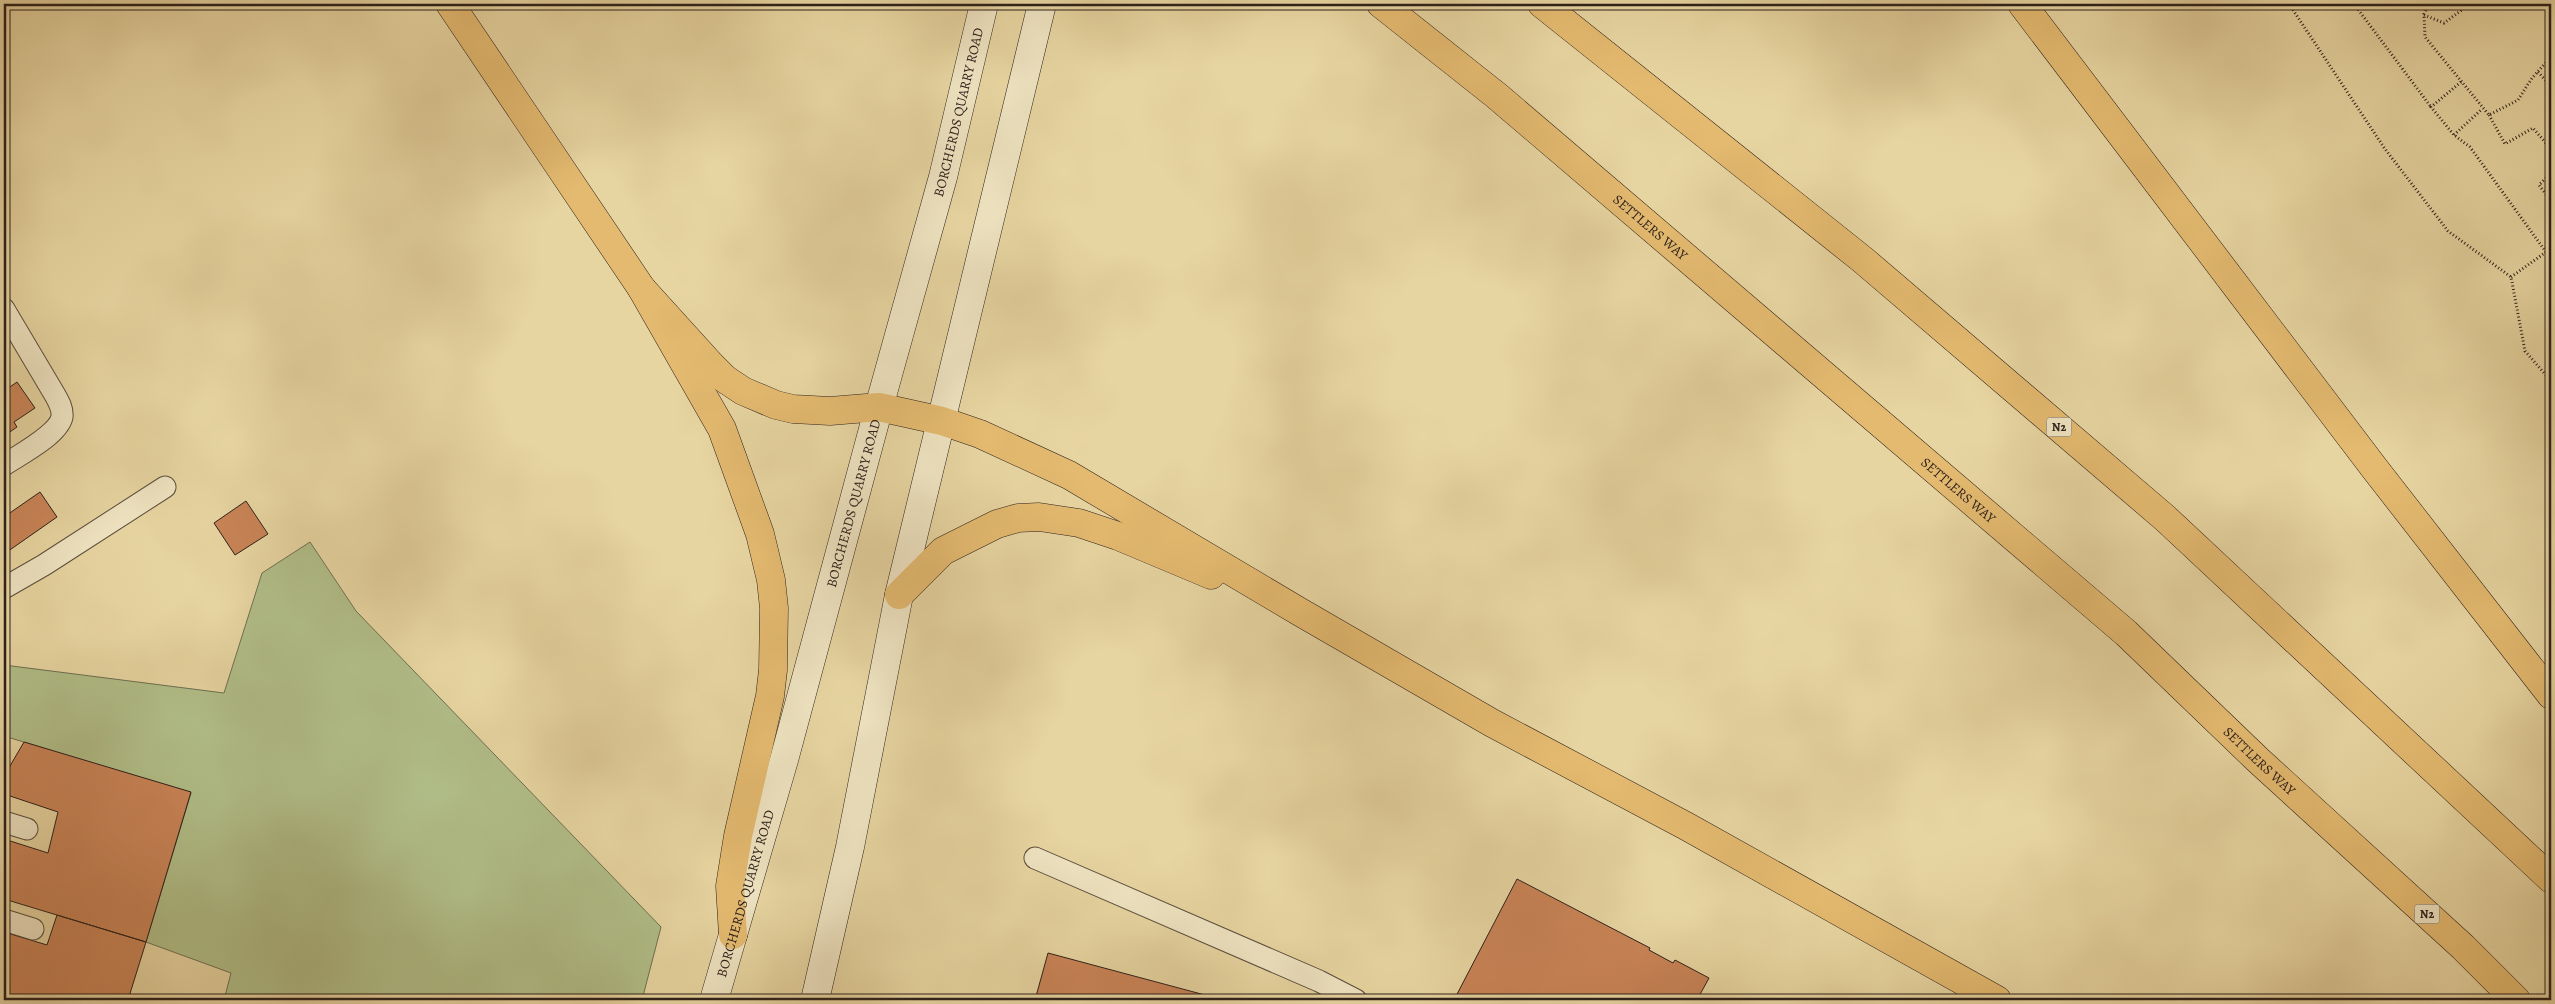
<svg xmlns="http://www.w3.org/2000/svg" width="2555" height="1004" font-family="Alegreya,serif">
<rect width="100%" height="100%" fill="#e7d5a1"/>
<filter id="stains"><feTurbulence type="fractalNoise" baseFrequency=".004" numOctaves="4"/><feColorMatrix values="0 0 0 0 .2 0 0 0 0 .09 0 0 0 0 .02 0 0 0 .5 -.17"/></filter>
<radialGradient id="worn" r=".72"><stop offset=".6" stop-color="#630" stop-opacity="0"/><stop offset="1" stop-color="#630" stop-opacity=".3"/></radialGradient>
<path fill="#b1be88" stroke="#6e6f52" d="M310 542 356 611 661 927 642 1000H224L231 973 146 942 191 793 4 736V665L224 693 262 573Z"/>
<path fill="#c98457" stroke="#2c201b" d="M17 382 35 408 14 422 17 427 4 436V391Z
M40 492 57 517 4 554V517Z
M246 501 268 534 235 555 214 523Z
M24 742 191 792 146 942 4 899V839L48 853 58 812 4 794V782L10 766Z
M1517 879 1650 948 1649 950 1673 963 1675 960 1709 978 1697 1000H1454Z
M57 915 146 942 128 1000H4V932L47 945Z
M1048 953 1205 995 1204 1000H1035Z"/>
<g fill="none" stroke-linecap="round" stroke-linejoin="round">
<g stroke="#5b4d3c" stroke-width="23">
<path id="service" d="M4 309 55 395C59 402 63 409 62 417 58 435 19 455 4 465
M4 588 44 565 165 487
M4 822 27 829
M1035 858 1319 981 1356 1000
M4 920 33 929"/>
</g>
<g stroke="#2c201b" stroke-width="29">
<g id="secondary">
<path id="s1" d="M714 1000 784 760 879 407 943 177 984 4"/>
<path d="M815 1000 850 847 899 595 1042 4"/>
</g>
</g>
<g stroke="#2c201b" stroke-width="29">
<g id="motorway">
<path d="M450 4 642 289 722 429 760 534 771 580 774 608 773 670 770 696 738 836 730 886 733 935"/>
<path id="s2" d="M1381 4 1497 96 2126 633 2258 760 2463 947 2516 1000"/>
<path d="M1542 4 1863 260 2165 518 2551 879"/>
<path d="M2022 4 2375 469 2551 695"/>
<path d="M642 289 710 364 725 379 743 391 776 405 793 409 830 411 879 407 942 421 980 434 1069 475 1300 612 1492 723 1686 826 1997 1000"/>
<path d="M899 595 943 551 997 524 1018 518 1039 517 1079 523 1118 536 1211 575"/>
</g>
</g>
<path stroke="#2c201b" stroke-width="3" stroke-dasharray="1 2.5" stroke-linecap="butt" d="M2289 4 2385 149 2448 231 2511 277 2525 351 2551 381
M2354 4 2431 107
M2429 4 2424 14 2425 37 2489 115 2518 100 2532 78 2551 57
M2424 15 2444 23 2470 4
M2538 72 2551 86
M2461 82 2431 107 2454 135 2470 147 2546 252
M2489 115 2505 144 2533 128 2551 149
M2454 135 2482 109
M2551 173 2539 185 2551 201
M2511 277 2546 252 2551 257"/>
<use href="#service" stroke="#efe4c2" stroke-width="21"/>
<use href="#secondary" stroke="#efe4c2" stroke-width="28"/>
<use href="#motorway" stroke="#e4ba70" stroke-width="28"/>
</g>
<g text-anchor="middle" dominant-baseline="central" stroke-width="4.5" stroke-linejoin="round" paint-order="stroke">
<g fill="#efe4c2" stroke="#665b4d" stroke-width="1">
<rect x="2046.5" y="417.5" width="25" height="19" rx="4"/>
<rect x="2414.5" y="904.5" width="25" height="19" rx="4"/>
</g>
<g font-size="12" font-weight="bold" fill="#2c201b">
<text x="2059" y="427">N2</text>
<text x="2427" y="914">N2</text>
</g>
<g font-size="14" fill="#2c201b" stroke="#efe4c2">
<text stroke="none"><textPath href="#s1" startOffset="921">BORCHERDS QUARRY ROAD</textPath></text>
<text stroke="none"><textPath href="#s2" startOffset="350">SETTLERS WAY</textPath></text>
<text stroke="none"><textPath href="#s2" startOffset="755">SETTLERS WAY</textPath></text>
<text stroke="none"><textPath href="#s1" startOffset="516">BORCHERDS QUARRY ROAD</textPath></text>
<text stroke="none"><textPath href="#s2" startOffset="1160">SETTLERS WAY</textPath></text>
<text stroke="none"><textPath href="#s1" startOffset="111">BORCHERDS QUARRY ROAD</textPath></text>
</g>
</g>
<rect width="2555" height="1004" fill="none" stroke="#e7d5a1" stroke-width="20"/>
<rect x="5" y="5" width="2545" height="994" fill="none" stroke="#2c201b" stroke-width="2.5"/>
<rect x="10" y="10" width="2535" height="984" fill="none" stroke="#2c201b"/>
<rect width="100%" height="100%" filter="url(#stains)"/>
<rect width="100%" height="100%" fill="url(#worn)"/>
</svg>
